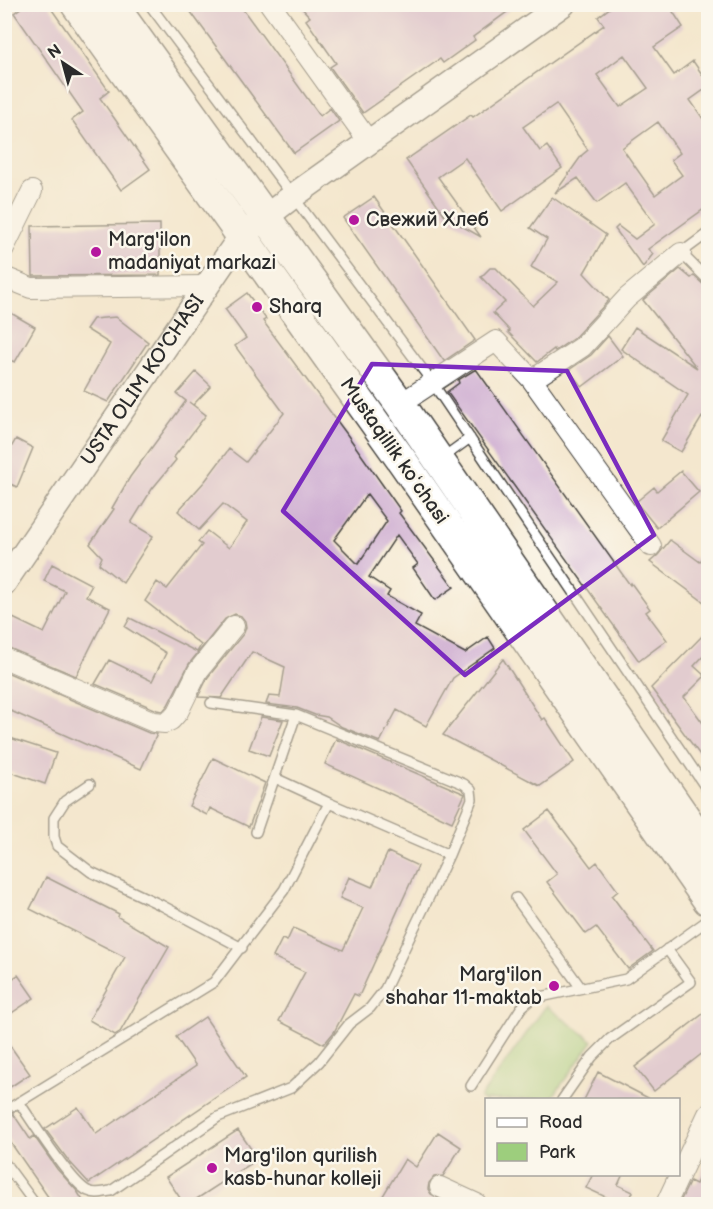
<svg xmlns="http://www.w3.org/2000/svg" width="713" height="1209" font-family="'Balsamiq Sans',sans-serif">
<rect width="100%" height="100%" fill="#fbf7ec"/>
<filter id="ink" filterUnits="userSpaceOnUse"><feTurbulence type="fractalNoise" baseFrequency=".0167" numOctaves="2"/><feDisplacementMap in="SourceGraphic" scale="12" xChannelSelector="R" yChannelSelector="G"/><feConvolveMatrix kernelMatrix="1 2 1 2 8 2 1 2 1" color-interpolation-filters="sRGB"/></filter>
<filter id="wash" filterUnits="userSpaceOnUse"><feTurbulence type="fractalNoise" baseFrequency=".008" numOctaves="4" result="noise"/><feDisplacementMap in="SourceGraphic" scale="24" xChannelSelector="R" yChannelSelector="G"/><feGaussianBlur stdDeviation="1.35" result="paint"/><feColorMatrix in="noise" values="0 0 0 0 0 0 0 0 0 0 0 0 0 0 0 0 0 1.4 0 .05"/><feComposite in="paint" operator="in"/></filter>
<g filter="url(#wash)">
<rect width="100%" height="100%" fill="#f4e7ce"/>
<path fill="#9dce7d" stroke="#647c54" stroke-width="1.5" d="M546 1006 593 1041 551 1099 486 1100V1102L480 1098Z"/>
<g id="blocks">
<path fill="#cdacd1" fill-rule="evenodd" d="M26 4H48L109 91 100 98 150 169 121 190 72 120 83 112 14 13Z
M185 4H239L320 116 330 108 339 121 294 153Z
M298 4H518L473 37 475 40 443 63 440 59 363 113 330 67 336 63 306 20 310 17Z
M615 4H668L683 27 654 47 674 75 693 61 708 83V87L690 100 708 126V206L648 249 653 254 643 267 615 229 618 226 635 239 655 224 625 183 597 203 578 178 555 193 582 155 588 150 556 104 523 127 540 151 547 146 562 168 502 211 465 158 438 177 481 237 446 217 406 160 471 115 473 117 604 25 598 17ZM624 55 648 88 620 107 597 75ZM658 122 680 153 671 160 682 175 655 195 622 148Z
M374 197 475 340 444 361 343 218Z
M552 197 606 235 584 273 609 300 574 338 555 351 554 349 537 362 508 332 510 331 493 313 505 302 481 277 490 268H496L533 306 558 282 531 267 547 239 530 228Z
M160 224V275L33 276 32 226Z
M680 269 691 278 694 276 704 285 708 287V421L702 417 681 452 661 441 688 395 621 349 635 327 697 368 643 300Z
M247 293 266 319 263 321 346 433 401 511 399 513 454 587 435 600 413 568 418 564 397 535 369 577 390 591 387 596 421 615 415 626 465 653 488 637 495 648 453 678 426 726 397 710 380 742 342 727 327 717 315 715 297 708 266 704 269 696 280 697 285 667 252 652 221 698 198 697 208 677 244 633 246 627 245 621 241 616 235 614 225 619 189 664 168 705 163 711 157 710 95 684 109 660 152 681 166 653 125 627 130 618 197 652 201 645 145 601 157 582 167 589 202 545 198 542 207 531 229 548 247 522 223 504 199 530 178 511 205 481 229 449 246 462 284 413 235 346 246 338 225 309ZM367 494 387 521 358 564 334 540Z
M4 309 35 327 15 362 4 358Z
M116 317 148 342 108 402 84 391 110 344 86 329 93 319Z
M608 336 623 356 582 387 569 370 591 355Z
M476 369 630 585 631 583 650 609 646 612 667 640 639 661 447 392 459 383 458 380Z
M196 372 211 386 193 405 189 402 206 415 174 457 176 460 152 489 131 523 153 536 123 583 99 564 102 557 90 544 114 509 112 508 130 477 186 401 177 394Z
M16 439 33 448 17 487 4 481V460Z
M681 471 699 492 657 528 636 502 654 487 657 491Z
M670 540 700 562 708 550V605L650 562 658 555Z
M52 564 92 585 86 596 110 608 76 676 4 646V636L13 618 44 633 65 591 44 581Z
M708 630V651L694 666 705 676 684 697 708 730V766L651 688Z
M503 659 542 720 545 718 574 762 540 786 443 735Z
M4 671 149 733 157 734 141 769 4 708Z
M261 717 283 720 269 756 249 749Z
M4 736 56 753 45 784 4 770Z
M336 739 465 794 452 822 325 764Z
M213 758 265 783 249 827 210 808 207 815 189 806Z
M549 811 591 867 597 862 618 891 612 896 653 951 628 969 596 927 586 934 547 882 557 874 524 830Z
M388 852 418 866 359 996 354 994 334 1032 324 1044 279 1021 305 972 273 957 282 939 287 941 293 928 343 950 363 908 340 898 349 877 372 887Z
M46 877 119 914 118 917 169 947 120 1032 115 1035 89 1020 125 957 30 909Z
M18 975 34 998 4 1018V984Z
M708 1010V1049L654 1091 635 1067Z
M205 1017 246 1077 89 1183 68 1160 45 1129 78 1107 96 1134 196 1066 176 1037Z
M4 1037 30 1074 4 1091Z
M598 1072 652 1100H584Z
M4 1102 8 1110 12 1112 30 1139 34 1136 57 1169 77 1191 85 1204H53L4 1133Z
M238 1130 258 1159 189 1204H184L166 1177Z
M438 1132 461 1147 443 1176 434 1177 429 1183 428 1189 431 1194 449 1204H378L405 1159 416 1167Z
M708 1158V1196L705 1204H679L690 1181 696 1184Z
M593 1174H623L618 1185 633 1192 627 1204H621L586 1188Z"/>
</g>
</g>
<g filter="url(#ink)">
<use href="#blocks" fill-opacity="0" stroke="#494743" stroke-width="1.5"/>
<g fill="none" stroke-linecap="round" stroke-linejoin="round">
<g stroke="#494743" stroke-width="12">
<path id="service" d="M149 4 432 382 708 791
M708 233 681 253 708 280
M441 459 470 438
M275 778 329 803
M90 784 65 801 54 818V837L57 846 91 872 161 905 242 948
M256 832 296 715
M516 898 581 988
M471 1086 521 1008 531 999 626 979 708 920
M562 1100 592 1057 610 1039 691 982 667 949
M19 1102C31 1120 72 1184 88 1191 96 1195 103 1192 111 1191L218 1117 291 1088 319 1062 349 1024 370 1008 385 989 449 855 472 799 471 790 464 784 296 715 211 703
M13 1106 214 982 284 890 329 803 449 855
M4 1162 35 1204"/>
</g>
<g stroke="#494743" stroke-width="22">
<path id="minor" d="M270 4 369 142
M4 248 32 191
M4 277 31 288 207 286
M532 380 651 546
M400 404 496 341 532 380 582 347 627 298 681 253
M4 658 154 722 165 723 171 720 178 712 198 671 234 626
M440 1187 477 1204
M666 1204 708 1114"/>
</g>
<g stroke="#494743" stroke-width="27">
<g id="tertiary">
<path id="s1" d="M4 583 241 236 293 196 563 4"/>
</g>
</g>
<g stroke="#494743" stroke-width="33">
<path id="primary" d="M76 4 403 462 708 900
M112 4 400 404 708 851"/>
</g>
<use href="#service" stroke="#fff" stroke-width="9"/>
<use href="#minor" stroke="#fff" stroke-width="20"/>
<use href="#tertiary" stroke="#fff" stroke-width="24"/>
<use href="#primary" stroke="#fff" stroke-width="30"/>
</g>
</g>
<path d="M0 0H713V1209H0ZM372 364 567 371 654 535 465 675 283 511Z" fill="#f4e7ce" fill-opacity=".55" fill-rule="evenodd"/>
<path fill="none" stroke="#7b2cbf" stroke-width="4.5" stroke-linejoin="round" d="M372 364 567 371 654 535 465 675 283 511Z"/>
<g fill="#b5179e" stroke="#fbf7ec" stroke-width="2">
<circle cx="354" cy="220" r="6"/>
<circle cx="96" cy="252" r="6"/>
<circle cx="257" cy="307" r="6"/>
<circle cx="554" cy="986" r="6"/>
<circle cx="212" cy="1168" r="6"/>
</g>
<g text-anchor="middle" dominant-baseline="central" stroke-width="5" stroke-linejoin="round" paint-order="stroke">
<g font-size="20" fill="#2b2b2b" stroke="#fbf7ec" text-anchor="start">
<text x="366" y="220">Свежий Хлеб</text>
<text x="108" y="240">Marg'ilon<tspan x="108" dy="23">madaniyat markazi</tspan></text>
<text x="269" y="307">Sharq</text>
<text x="542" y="975" text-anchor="end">Marg'ilon<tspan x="542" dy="23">shahar 11-maktab</tspan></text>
<text x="224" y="1156">Marg'ilon qurilish<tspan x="224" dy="23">kasb-hunar kolleji</tspan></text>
</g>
<g font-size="20" fill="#2b2b2b" stroke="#fbf7ec">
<text stroke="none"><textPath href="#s1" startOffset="246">USTA OLIM KO'CHASI</textPath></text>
<text transform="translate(394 451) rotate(55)">Mustaqillik koʻchasi</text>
</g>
</g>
<rect width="713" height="1209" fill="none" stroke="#fbf7ec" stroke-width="24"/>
<rect x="485" y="1098" width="195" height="78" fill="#fbf7ec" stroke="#a8a59f" stroke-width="1.5"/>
<rect x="497" y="1118" width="30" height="9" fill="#ffffff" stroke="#a8a59f" stroke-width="1.5"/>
<text x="539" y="1128" font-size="18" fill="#2b2b2b">Road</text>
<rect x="497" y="1143" width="30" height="18" fill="#9dce7d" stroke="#a8a59f" stroke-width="1.5"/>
<text x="539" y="1158" font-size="18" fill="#2b2b2b">Park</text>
<g transform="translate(63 63) rotate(324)" stroke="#fbf7ec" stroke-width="4.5" paint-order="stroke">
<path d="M0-4.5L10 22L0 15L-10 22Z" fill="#2b2b2b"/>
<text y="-9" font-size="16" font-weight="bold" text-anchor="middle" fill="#2b2b2b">N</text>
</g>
</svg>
